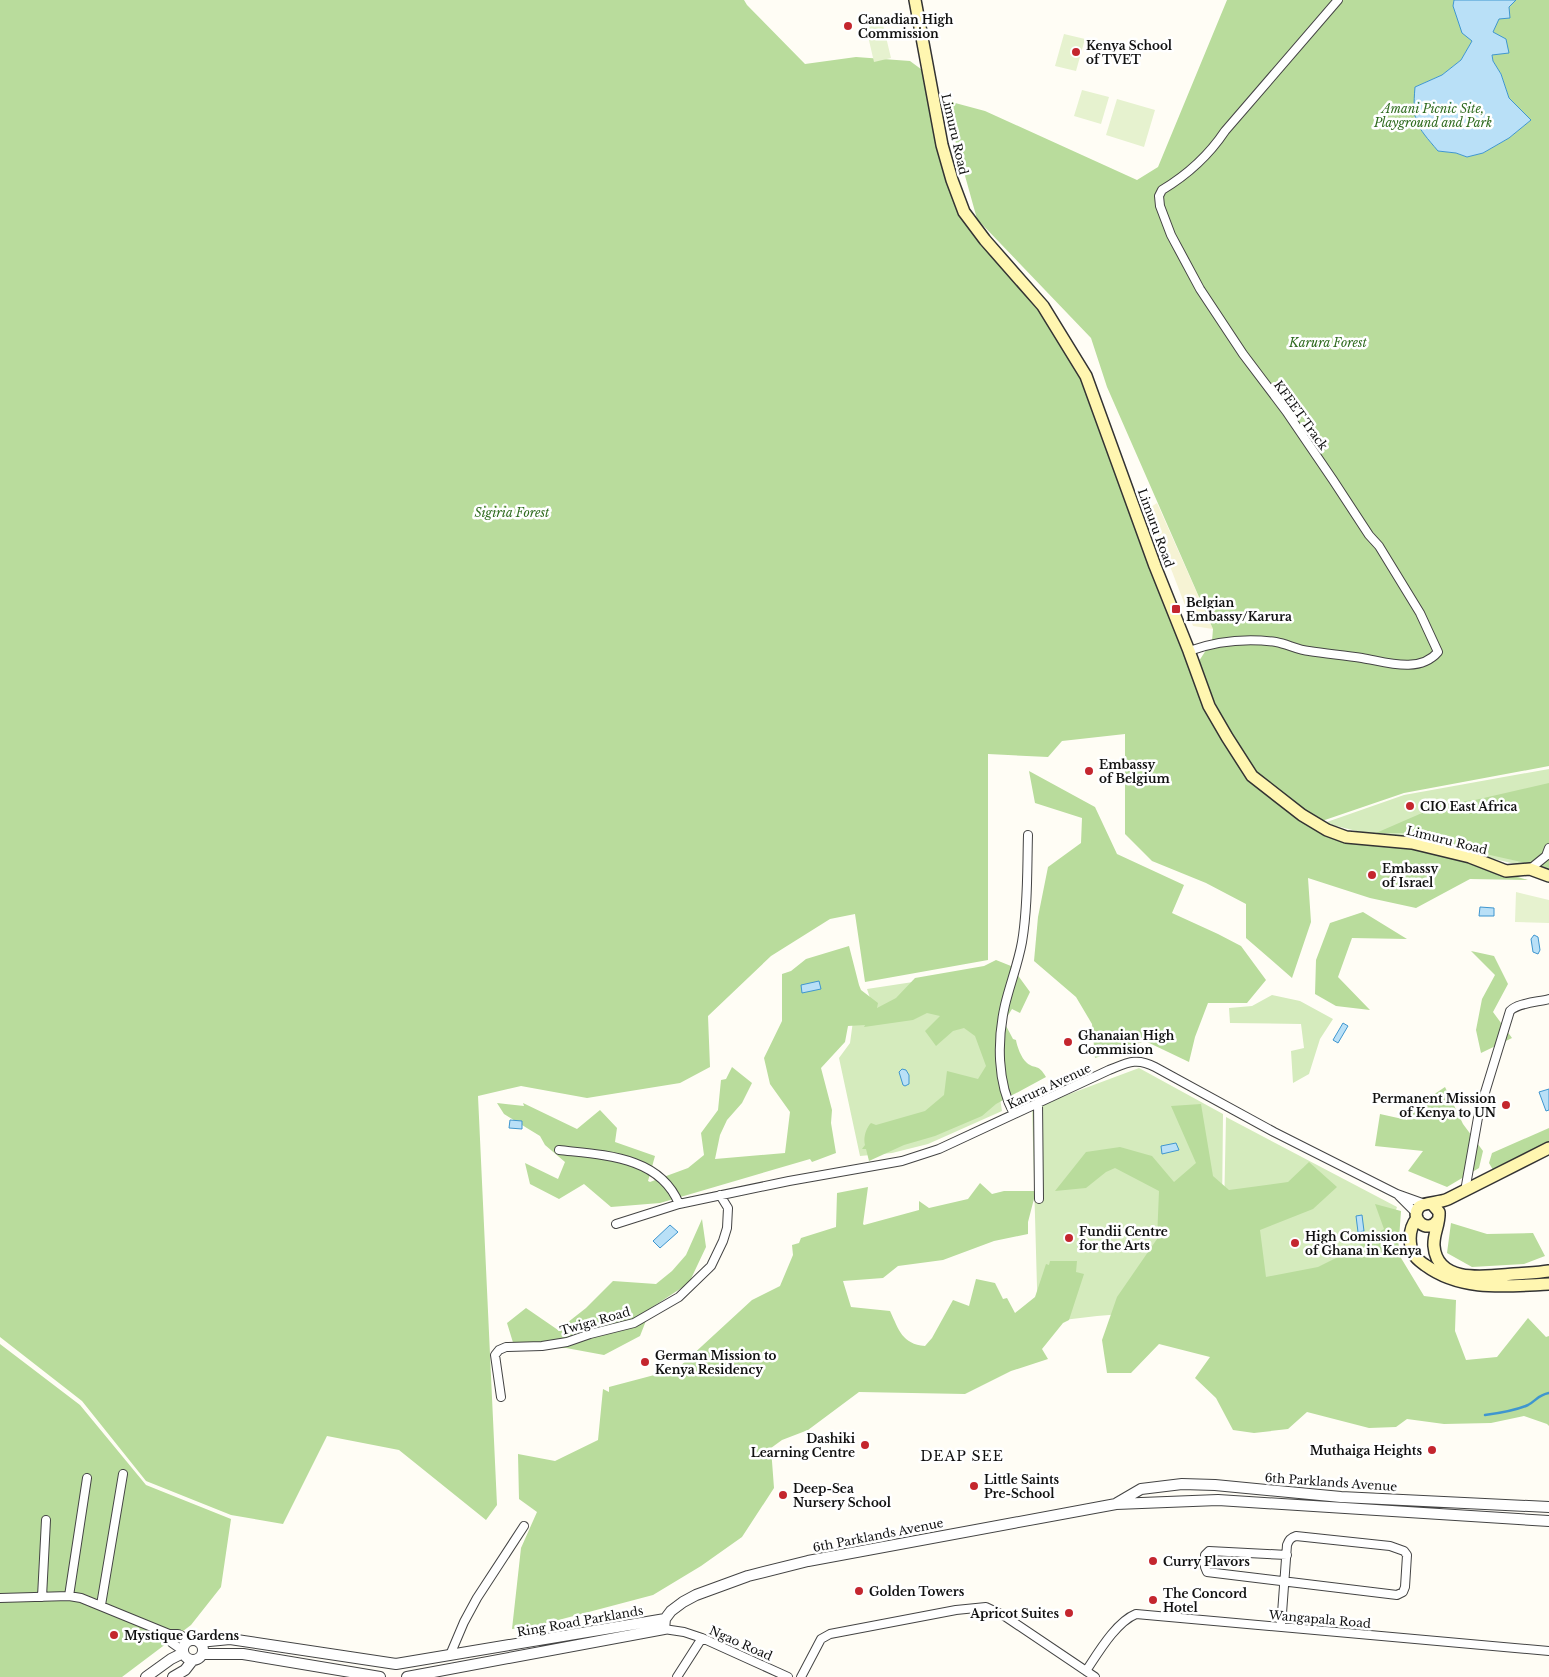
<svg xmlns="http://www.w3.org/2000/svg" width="1549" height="1677" font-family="'Libre Baskerville',serif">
<rect width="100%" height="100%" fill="#fffdf5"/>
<path fill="#f6f3d4" d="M1157 503 1213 629 1193 626 1148 509Z"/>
<path fill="#d5ebbd" d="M1549 769V872L1413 840 1373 835 1324 823 1404 795Z
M1005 968 993 1053 1002 1111 928 1144 892 1153 860 1156 839 1058 850 1043 853 1021 871 1001 867 989Z
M1272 995 1300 1001 1333 1019 1320 1039 1309 1074 1293 1083 1291 1051 1304 1048 1301 1024 1230 1023 1229 1008 1252 1006Z
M1139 1068 1223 1114 1221 1306 1097 1316 1038 1323 1032 1108Z
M1226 1117 1397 1207 1362 1311 1222 1305Z"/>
<path fill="#b9dc9c" d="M0 0H744L747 5 805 64 856 57 910 61 933 78 953 167 967 219 1068 342 1219 719 1230 735 1197 664 1212 641 1213 629 1107 387 1091 338 977 219 944 100 985 111 1137 180 1158 167 1227 0H1454L1453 6 1472 41 1461 60 1442 75 1415 87 1438 151 1456 153 1467 157 1483 153 1509 138 1531 120 1509 98 1501 74 1493 61 1492 54 1509 53 1493 32 1499 18 1516 0H1549V766L1404 793 1319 822 1304 819 1367 842 1428 850 1528 880 1470 879 1416 908 1370 898 1308 878 1311 922 1292 978 1246 938V904L1206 883 1152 861 1125 834V734L1062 741 1048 757 988 754V960L865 982 855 914 830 919 771 956 708 1016 710 1067 680 1083 587 1098 521 1086 478 1096 497 1505 486 1520 399 1450 327 1436 283 1524 231 1515 146 1481 82 1401 0 1337Z
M1029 771 1095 807 1117 854 1184 885 1172 913 1218 934 1241 946 1266 980 1247 1003H1208L1195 1037 1189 1062 1145 1041 1095 1058 1092 1024 1076 997 1034 961 1038 917 1048 867 1081 843 1082 818 1035 803Z
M1549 783V868L1463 849 1411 833H1376L1445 803 1475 800Z
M1363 912 1407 939 1352 938 1338 977 1370 1010 1336 1006 1315 994 1316 960 1330 923Z
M849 946 859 985 861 990 878 1003 877 1008 896 998 915 978 984 966 996 960 1011 966 1030 992 1020 1013 1012 1009 1004 1022 1013 1039 1016 1040C1017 1046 1021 1058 1027 1063 1036 1070 1038 1063 1046 1077L996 1104 982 1116 935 1136 904 1145 869 1161 866 1149H862L865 1145C863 1138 866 1128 871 1123L876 1125 925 1111 944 1095 947 1071 978 1079 986 1066 975 1036 964 1028 953 1031 936 1046 925 1031 940 1016 927 1013 913 1020 864 1027 865 1025 848 1026 845 1042 821 1068 832 1110 831 1123 836 1153 812 1162 810 1159 660 1203 611 1207 584 1184 559 1199 530 1184 525 1163 558 1179 565 1162 545 1145 540 1136 504 1114 497 1103 524 1106 523 1103 577 1129 600 1110 617 1128 615 1142 655 1156 648 1181 650 1182 688 1168 704 1155 701 1133 718 1110 721 1080 726 1079 732 1067 752 1083 742 1103 727 1120 720 1135 715 1159 785 1153 790 1112 770 1084 764 1058 782 1021V974L791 971 806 959Z
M1471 951 1494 956 1508 984 1493 1012 1512 1038 1481 1053 1476 1030 1482 999 1495 975Z
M1445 1087 1463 1124 1483 1151 1479 1168 1447 1187 1408 1171 1423 1151 1375 1146 1380 1114 1407 1120 1412 1109Z
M1201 1104 1213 1176 1229 1190 1288 1182 1309 1162 1337 1187 1313 1209 1260 1230 1266 1277 1318 1267 1352 1250 1384 1229 1375 1204 1401 1211 1398 1253 1424 1296 1456 1300 1455 1331 1466 1360 1497 1357 1528 1318 1546 1337 1549 1336V1426L1547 1424 1524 1416 1491 1423 1444 1424 1407 1419 1396 1427 1369 1428 1307 1412 1288 1429 1254 1433 1233 1430 1216 1398 1195 1378 1210 1357 1159 1344 1131 1373H1107L1102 1340 1117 1297 1157 1239 1159 1191 1115 1168 1106 1172 1086 1188 1055 1191 1086 1152 1120 1147 1152 1156 1174 1182 1196 1163 1171 1106Z
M1549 1128V1142L1529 1151 1493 1170 1489 1163 1492 1153Z
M980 1183 992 1194 1004 1191H1036L1028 1222V1234L994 1241 943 1260 898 1266 883 1278 843 1281 851 1307 890 1311C899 1330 902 1344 925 1346L932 1338 953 1300 969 1306 976 1279 995 1283 1003 1299 1007 1298 1015 1313 1035 1297 1046 1264 1049 1265 1050 1261H1077L1076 1272 1084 1274 1069 1320 1063 1323 1042 1349 1048 1359 1011 1371 965 1394 859 1392 808 1430 782 1440 771 1448 774 1488 742 1537 701 1566 653 1595 532 1627 512 1629 521 1548 537 1512 519 1499 518 1454 555 1461 598 1440 603 1389 609 1392V1387L677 1369 752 1300 780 1286 793 1255 792 1245 799 1243 801 1238 836 1227 837 1193 868 1187 863 1224 864 1225 919 1210V1201L929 1208 968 1199Z
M702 1219 706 1247 689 1283 651 1308 640 1336 604 1355 566 1348 515 1349 507 1323 526 1308 558 1330 586 1308 613 1281 656 1284 672 1271 686 1255Z
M1451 1223 1487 1234 1533 1233 1545 1256 1524 1264 1472 1267 1447 1253Z
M0 1344 80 1405 146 1485 231 1519 221 1587 191 1625 122 1677H0Z"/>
<path fill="#e6f2cf" d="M881 16 891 58 874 62 864 19Z
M1064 34 1085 39 1076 71 1055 66Z
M1082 90 1109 97 1101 124 1074 116Z
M1117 99 1155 110 1144 147 1106 135Z
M1516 892 1549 900V923L1515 922Z"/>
<path fill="#b9e0f7" stroke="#3f96cf" d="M1454 0H1516L1509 7 1510 18 1499 19 1493 32 1506 39 1509 53 1492 55 1493 61 1501 74 1509 98 1531 120 1509 138 1483 153 1467 157 1456 153 1438 151C1416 125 1412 122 1415 87L1442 75 1461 60 1472 41 1462 33 1453 6Z
M1480 907 1494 908V916H1479Z
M1534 935 1538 937 1540 950 1538 954 1533 952 1531 939Z
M819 981 821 989 802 993 801 985Z
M1343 1023 1348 1026 1338 1043 1333 1040Z
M902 1069 906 1070 909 1075V1084L905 1086 903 1085 899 1072Z
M1549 1089V1110L1546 1111 1539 1092Z
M510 1120 522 1121V1129L509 1128Z
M1176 1143 1179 1150 1162 1154 1161 1146Z
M1362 1215 1364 1231 1358 1232 1356 1216Z
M670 1225 678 1232 660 1248 653 1241Z"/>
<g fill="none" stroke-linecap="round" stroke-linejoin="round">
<path stroke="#3f96cf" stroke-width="2.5" d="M1485 1415C1500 1413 1514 1411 1528 1405 1537 1400 1538 1395 1549 1393"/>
<g stroke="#444" stroke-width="10">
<path id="minor" d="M1189 651C1217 641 1246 638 1276 642 1287 644 1298 650 1309 651 1327 654 1345 655 1362 658 1386 662 1419 674 1438 652L1420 613 1379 546 1369 535 1333 480 1286 411 1243 354 1200 289 1171 235 1160 206 1159 196 1162 190C1187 175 1209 155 1225 131L1338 0
M1530 869 1546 856 1549 848
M1038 1102 1039 1199
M1014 1114C997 1083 997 1040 1005 1005 1010 984 1018 964 1022 942 1028 907 1027 870 1028 835
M559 1150C603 1155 660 1156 679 1204L789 1181 902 1161 939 1149 1109 1070C1127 1063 1136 1057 1155 1067L1274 1132 1397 1194 1425 1204
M1465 1191 1479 1112 1510 1011C1517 1003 1538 1002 1549 999
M1399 1196 1417 1214
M616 1224 679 1204
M501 1397 495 1355 499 1350 506 1347 542 1346 567 1342 590 1334 634 1323 679 1297 711 1266 723 1241 727 1228 728 1208 720 1195
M69 1596 87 1478
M42 1597 46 1520
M0 1598 69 1596 81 1598 169 1634H178L190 1640
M101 1605 123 1474
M1281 1627 1287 1545C1289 1540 1290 1538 1296 1536L1390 1546 1404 1551 1407 1555 1405 1587 1403 1592 1397 1595 1207 1572 1205 1567V1555L1209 1551 1287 1555
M664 1629 684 1632 702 1638 788 1677
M169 1634 172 1643 182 1650
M450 1655 464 1622 477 1598 524 1526
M1086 1671C1098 1653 1116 1622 1136 1614L1549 1651
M677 1677 702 1638
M801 1677 821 1639 830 1634 956 1610 986 1607 1003 1615 1095 1677"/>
</g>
<g stroke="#444" stroke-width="12">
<path id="tertiary" d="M1117 1503 1141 1489 1182 1484 1215 1485 1341 1497 1549 1507
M183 1650a10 10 0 1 1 20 0a10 10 0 1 1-20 0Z
M199 1642 230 1639 396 1664 665 1619
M203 1654H243L380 1677
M146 1677 171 1659 183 1653
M173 1677 185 1670 192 1661
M407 1677 664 1629 665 1619 671 1611 683 1602 696 1595 748 1576 808 1561 1116 1504 1218 1500 1549 1521"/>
</g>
<g stroke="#333" stroke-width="14">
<path id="secondary" d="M915 0 942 145 952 180 964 212 985 240 1043 306 1086 376 1155 566 1189 651 1209 706 1227 737 1252 776 1302 815 1327 830 1346 837 1412 843 1470 857 1506 871 1530 869 1549 876
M1432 1204 1439 1212C1440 1224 1433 1234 1434 1246 1437 1285 1488 1276 1514 1274 1526 1273 1538 1273 1549 1271
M1417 1218C1410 1227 1409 1237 1411 1247 1413 1256 1418 1260 1425 1265 1461 1292 1507 1286 1549 1284
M1438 1220C1428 1235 1409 1219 1419 1207 1424 1202 1440 1203 1448 1199 1482 1182 1515 1165 1549 1148"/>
</g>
<use href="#minor" stroke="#fff" stroke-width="8"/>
<use href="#tertiary" stroke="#fff" stroke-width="10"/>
<use href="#secondary" stroke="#fff6b0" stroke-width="11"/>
</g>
<g fill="#c4262e" stroke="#fff" stroke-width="2">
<circle cx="848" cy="26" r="5"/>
<circle cx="1076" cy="52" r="5"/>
<rect x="1171" y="604" width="10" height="10" rx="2.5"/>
<circle cx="1089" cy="771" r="5"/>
<circle cx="1410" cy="806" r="5"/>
<circle cx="1372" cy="875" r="5"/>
<circle cx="1068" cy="1042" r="5"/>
<circle cx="1506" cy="1105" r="5"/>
<circle cx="1069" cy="1238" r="5"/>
<circle cx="1295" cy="1243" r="5"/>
<circle cx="645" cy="1362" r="5"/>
<circle cx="865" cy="1445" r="5"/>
<circle cx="1432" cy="1450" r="5"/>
<circle cx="974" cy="1486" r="5"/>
<circle cx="783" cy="1495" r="5"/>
<circle cx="1153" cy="1561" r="5"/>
<circle cx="859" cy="1591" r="5"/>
<circle cx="1153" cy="1600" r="5"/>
<circle cx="1069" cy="1613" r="5"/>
<circle cx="114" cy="1635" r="5"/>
</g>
<g text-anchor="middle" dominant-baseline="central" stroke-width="5" stroke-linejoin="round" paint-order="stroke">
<g font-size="12" font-weight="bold" fill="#111" stroke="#fff" text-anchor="start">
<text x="858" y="19">Canadian High<tspan x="858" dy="14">Commission</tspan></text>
<text x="1086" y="45">Kenya School<tspan x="1086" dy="14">of TVET</tspan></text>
<text x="1186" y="602">Belgian<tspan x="1186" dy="14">Embassy/Karura</tspan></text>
<text x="1099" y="764">Embassy<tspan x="1099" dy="14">of Belgium</tspan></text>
<text x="1420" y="806">CIO East Africa</text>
<text x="1382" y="868">Embassy<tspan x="1382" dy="14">of Israel</tspan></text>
<text x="1078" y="1035">Ghanaian High<tspan x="1078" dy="14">Commision</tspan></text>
<text x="1496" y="1098" text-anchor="end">Permanent Mission<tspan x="1496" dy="14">of Kenya to UN</tspan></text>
<text x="1079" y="1231">Fundii Centre<tspan x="1079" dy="14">for the Arts</tspan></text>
<text x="1305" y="1236">High Comission<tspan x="1305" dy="14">of Ghana in Kenya</tspan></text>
<text x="655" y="1355">German Mission to<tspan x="655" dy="14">Kenya Residency</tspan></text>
<text x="855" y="1438" text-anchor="end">Dashiki<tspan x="855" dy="14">Learning Centre</tspan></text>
<text x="1422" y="1450" text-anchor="end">Muthaiga Heights</text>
<text x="984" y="1479">Little Saints<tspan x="984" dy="14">Pre-School</tspan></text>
<text x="793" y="1488">Deep-Sea<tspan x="793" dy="14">Nursery School</tspan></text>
<text x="1163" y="1561">Curry Flavors</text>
<text x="869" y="1591">Golden Towers</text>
<text x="1163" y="1593">The Concord<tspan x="1163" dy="14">Hotel</tspan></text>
<text x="1059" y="1613" text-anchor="end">Apricot Suites</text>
<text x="124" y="1635">Mystique Gardens</text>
</g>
<g font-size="12" font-style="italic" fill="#2f6b1f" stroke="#fff">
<text x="1433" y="108">Amani Picnic Site,<tspan x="1433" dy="14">Playground and Park</tspan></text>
<text x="1328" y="342">Karura Forest</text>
<text x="512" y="512">Sigiria Forest</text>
</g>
<g font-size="12" fill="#111" stroke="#fff">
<text transform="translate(955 134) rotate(77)">Limuru Road</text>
<text transform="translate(1301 415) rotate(54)">KFEET Track</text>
<text transform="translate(1156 528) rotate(70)">Limuru Road</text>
<text transform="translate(1447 840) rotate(14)">Limuru Road</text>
<text transform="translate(1049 1086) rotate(-25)">Karura Avenue</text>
<text transform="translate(595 1321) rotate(-16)">Twiga Road</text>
<text transform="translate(1331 1482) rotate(4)">6th Parklands Avenue</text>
<text transform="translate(878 1535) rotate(-11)">6th Parklands Avenue</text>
<text transform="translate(1320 1619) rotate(5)">Wangapala Road</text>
<text transform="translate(580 1621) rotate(-10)">Ring Road Parklands</text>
<text transform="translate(741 1643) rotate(24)">Ngao Road</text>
</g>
<g font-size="14" letter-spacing="1" fill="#111" stroke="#fff">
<text x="962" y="1456">DEAP SEE</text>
</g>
</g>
</svg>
